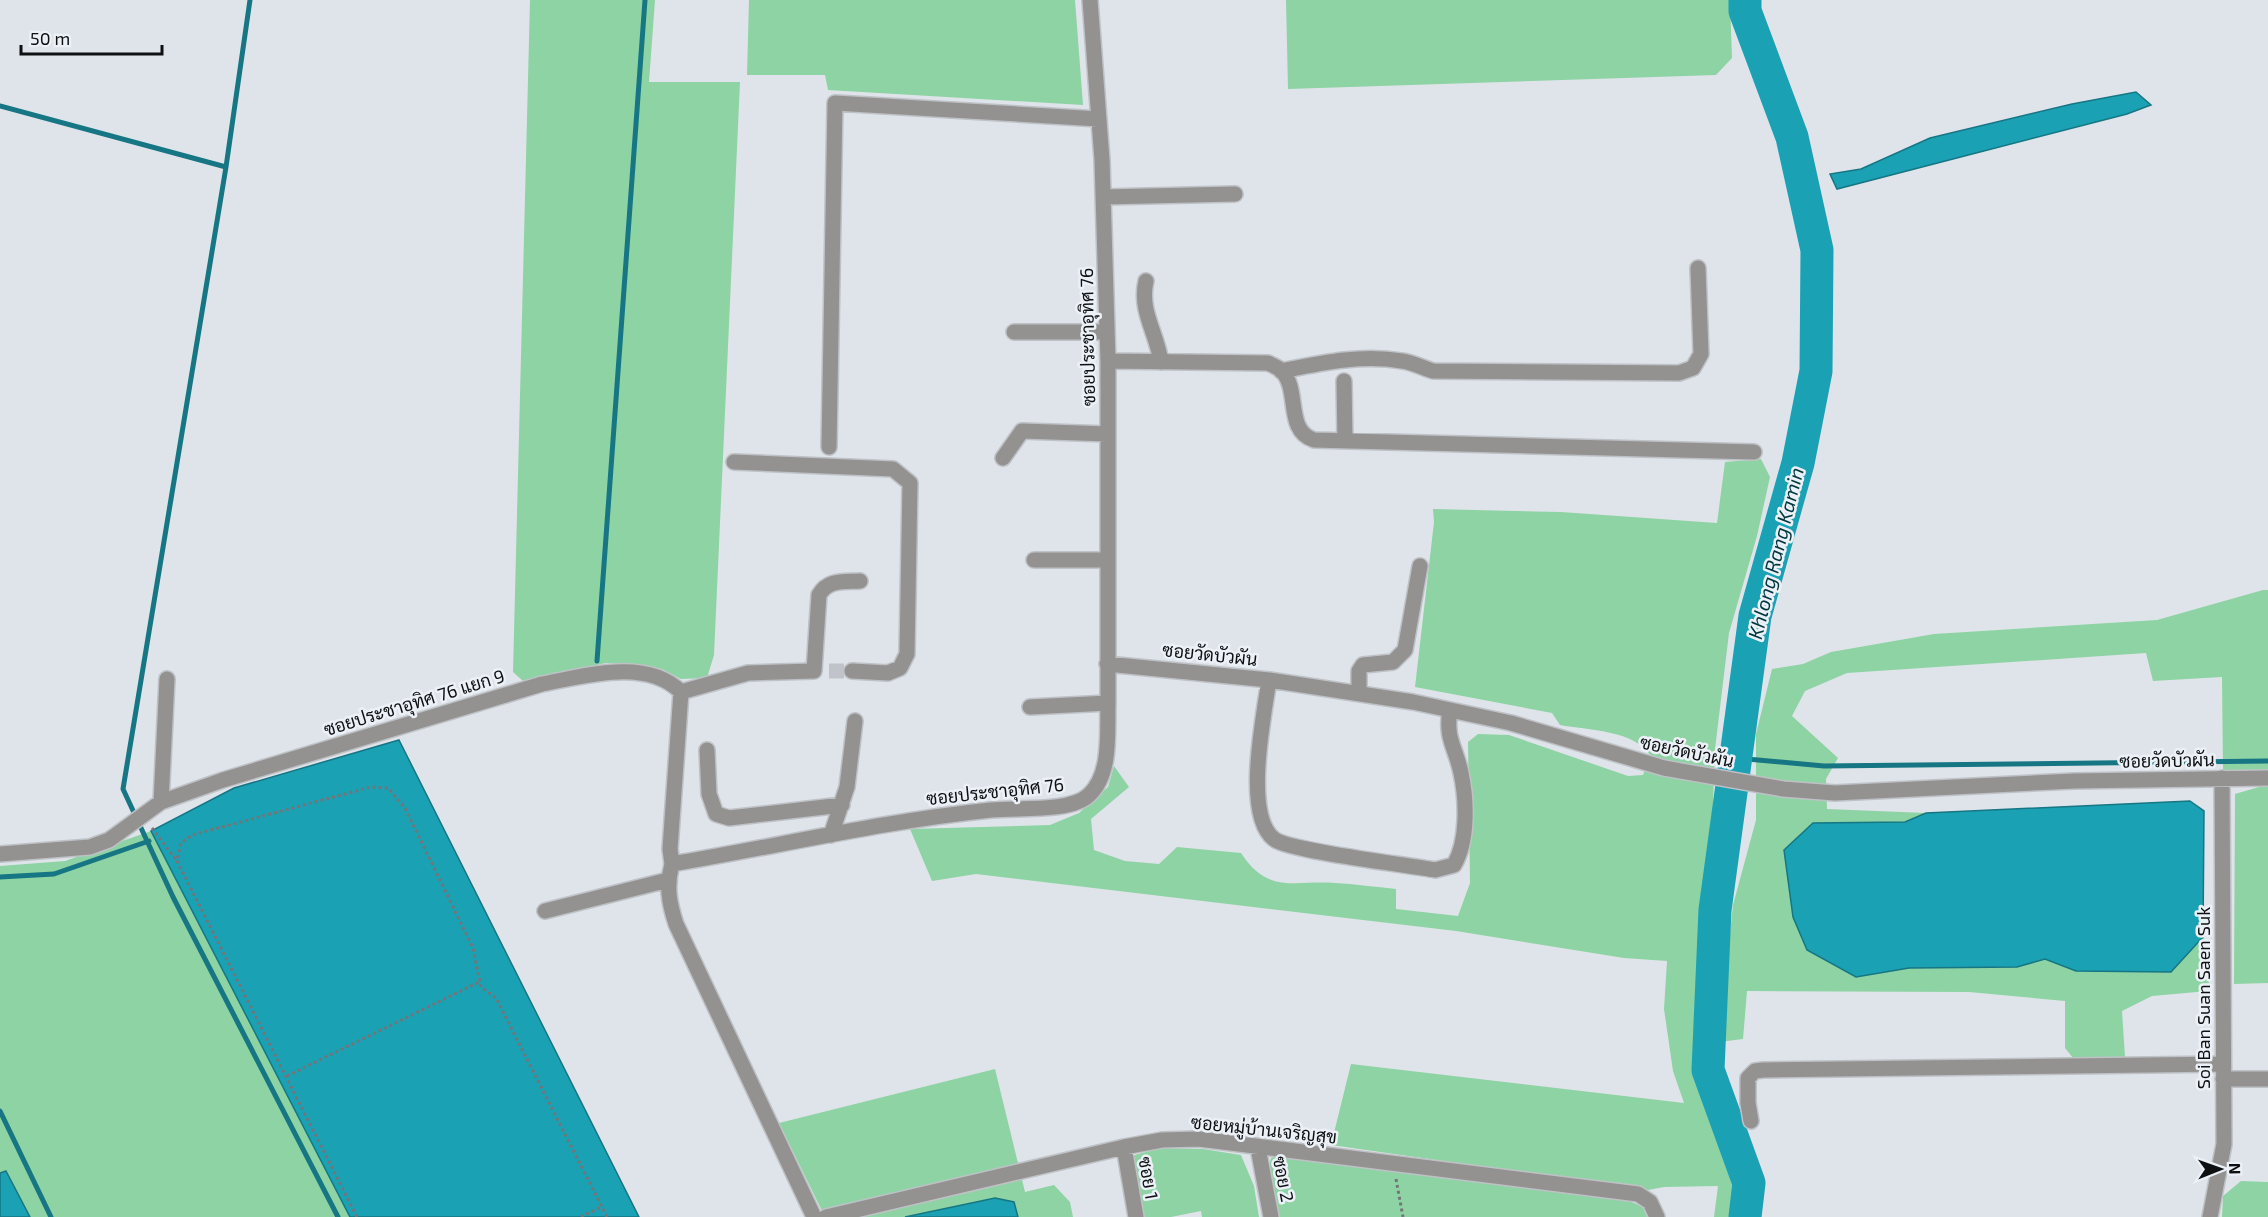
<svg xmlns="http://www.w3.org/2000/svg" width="2268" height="1217" font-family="'Exo 2',Sarabun,sans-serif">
<rect width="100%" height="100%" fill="#dfe4ea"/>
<path fill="#8ed3a3" d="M530 0H655L649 82H740L714 655 707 678 681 679 662 669 630 664 606 663 523 681 513 672Z
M749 0H1075L1083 105 828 90 825 75H747Z
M1286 0H1730L1732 58 1716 75 1288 89Z
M1761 459 1770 477 1757 536 1729 633 1715 749 1707 968 1700 989V1041L1703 1090 1741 1184 1739 1217H1714L1718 1186 1664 1187 1648 1190 1331 1145 1351 1064 1684 1103 1673 1071 1664 1009 1667 961 1624 958 1456 931 976 874 932 881 910 829 1050 825 1079 813 1108 787 1114 766 1129 787 1091 819 1094 850 1125 861 1159 864 1177 847 1241 853C1268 895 1295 880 1335 883 1355 884 1376 887 1396 889V909L1458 916 1470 883 1468 742 1478 734 1509 735 1628 776 1643 775 1651 756C1635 730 1587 730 1560 725L1552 713 1415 687 1434 522 1433 509 1561 512 1717 523 1725 462Z
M2263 590H2268V772L2223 770 2222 677 2153 681 2146 653 1847 673 1805 691 1792 716 1838 758 1826 779 1827 809 1926 813 1905 822 1871 823 1856 977 1909 968 2017 967 2045 959 2076 971 2171 972 2203 937 2212 950 2208 991 2152 996 2122 1011 2125 1057 2073 1058 2065 1048V1001L1969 992 1747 991 1743 1039 1719 1042 1733 905 1756 820V734L1772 669 1803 664 1831 652 1934 634 2157 620Z
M2259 787H2268V983L2234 984 2235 794Z
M151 831 351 1217H30L6 1171 0 1173V866L65 861Z
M995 1069 1025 1192 1054 1185 1070 1202 1073 1217H1018L1014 1202 995 1198 905 1217H825L779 1123Z
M1161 1148 1203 1149 1241 1155 1254 1186 1259 1217H1202L1201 1211 1171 1217H1143L1131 1156Z
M1279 1155 1627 1200 1643 1207 1647 1217H1278L1268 1170 1271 1158Z
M2241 1181 2268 1182V1217H2222L2223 1196Z"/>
<path fill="#1aa1b4" stroke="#167683" stroke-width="1.5" d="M2136 92 2151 105 2127 114 1837 189 1830 174 1861 169 1930 138 2072 104Z
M399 740 639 1217H350L151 831 234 788Z
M2190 801 2204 811 2203 937 2171 972 2076 971 2045 959 2017 967 1909 968 1856 977 1807 950 1793 917 1784 850 1813 823 1905 822 1926 813Z
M6 1171 30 1217H0V1173Z
M995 1198 1014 1202 1018 1217H905Z"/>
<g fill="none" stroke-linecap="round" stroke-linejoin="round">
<path stroke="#167683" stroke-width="5" d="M250 0 226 167 123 789 173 897 338 1217
M0 106 226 167
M597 661 645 0
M1736 758 1824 766 2268 761
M0 877 54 874 149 841
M0 1111 51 1217"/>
<path stroke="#1aa1b4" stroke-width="33" d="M1745 1217 1749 1183 1708 1070 1715 910 1755 616 1798 463 1816 371 1817 250 1792 137 1745 11V0"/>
<path stroke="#c0c4ca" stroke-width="15" stroke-dasharray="15 8" stroke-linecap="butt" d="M829 671H852"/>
<g stroke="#bec2c7" stroke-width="18">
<path id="minor" d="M1103 197 1235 194
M1146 281C1139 311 1157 333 1161 362
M1014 332H1107
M1108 361 1268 363C1272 365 1277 367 1281 370 1301 389 1284 430 1314 440L1754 452
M1281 371C1321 363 1361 354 1402 361 1412 362 1423 368 1433 371L1679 373 1693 368 1701 354 1698 268
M1344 381 1345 441
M829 447 835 103 1099 119
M1003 458 1022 431 1108 434
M734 462 893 469 910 483 907 654 900 668 888 673 852 671
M1034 560H1108
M1107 664 1269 680 1413 702 1511 723 1664 768 1783 789 1835 793 2074 781 2268 778
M1269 680C1264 715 1243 815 1274 839 1289 851 1409 865 1435 870L1454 865C1468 841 1467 801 1461 773 1456 748 1445 739 1450 710
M681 692 748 673 814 671 819 595C828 579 844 582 860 581
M1359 692V671L1363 665 1393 662 1405 650 1420 566
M1030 707 1108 703
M707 750 709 794 716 814 729 818 842 805
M161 802 167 679
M831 835 847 787 855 721
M0 854 90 847 109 840 161 802 223 780 542 684C584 676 647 657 681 692L670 849 672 864
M545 911 668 880
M2223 1079H2268
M1751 1121 1748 1103V1078L1755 1071 1763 1070 2223 1064
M1124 1147 1136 1217
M1258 1148 1271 1217
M814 1217 676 924C669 903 666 886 672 864 779 846 884 821 991 810 1017 807 1070 813 1089 795 1112 774 1107 731 1108 703V361L1102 160 1090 0
M826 1217 1124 1147 1162 1140 1199 1139 1638 1194 1650 1202 1657 1217
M2210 1217 2224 1144 2222 778"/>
</g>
<path stroke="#72767a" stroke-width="3" stroke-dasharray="3 3" stroke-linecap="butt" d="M152 828 177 861
M287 1076 479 982
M1396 1179 1403 1217
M357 1217 177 861 181 843 192 835 371 787 388 788 405 808 473 948 481 987 496 998 607 1217
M581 1217 601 1207"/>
<use href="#minor" stroke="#949290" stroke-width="15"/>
</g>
<g text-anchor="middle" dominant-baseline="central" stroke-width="5" stroke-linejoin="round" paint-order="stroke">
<g font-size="18" fill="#0e1012" stroke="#ecf1f7">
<text transform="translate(1087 337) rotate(-91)">ซอยประชาอุทิศ 76</text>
<text transform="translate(1210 654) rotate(6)">ซอยวัดบัวผัน</text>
<text transform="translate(414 702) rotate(-17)">ซอยประชาอุทิศ 76 แยก 9</text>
<text transform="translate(1687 751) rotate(12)">ซอยวัดบัวผัน</text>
<text transform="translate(2167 760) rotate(-1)">ซอยวัดบัวผัน</text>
<text transform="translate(995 791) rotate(-6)">ซอยประชาอุทิศ 76</text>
<text transform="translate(2203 998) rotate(-90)">Soi Ban Suan Saen Suk</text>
<text transform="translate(1264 1129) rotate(6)">ซอยหมู่บ้านเจริญสุข</text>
<text transform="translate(1149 1178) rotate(80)">ซอย 1</text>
<text transform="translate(1284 1179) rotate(79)">ซอย 2</text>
</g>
<g font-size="20" font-style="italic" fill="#00373f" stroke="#ecf1f7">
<text transform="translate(1775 553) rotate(-76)">Khlong Rang Kamin</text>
</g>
</g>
<g transform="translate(2220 1169) rotate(89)" stroke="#ecf1f7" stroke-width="4.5" paint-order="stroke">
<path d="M0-4.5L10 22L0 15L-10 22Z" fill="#0e1012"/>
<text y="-9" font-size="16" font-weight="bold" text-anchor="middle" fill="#0e1012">N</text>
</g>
<path d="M21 45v9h141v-9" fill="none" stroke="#0e1012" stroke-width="3"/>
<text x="30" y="45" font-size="18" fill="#0e1012" stroke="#ecf1f7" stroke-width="4.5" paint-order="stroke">50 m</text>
</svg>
